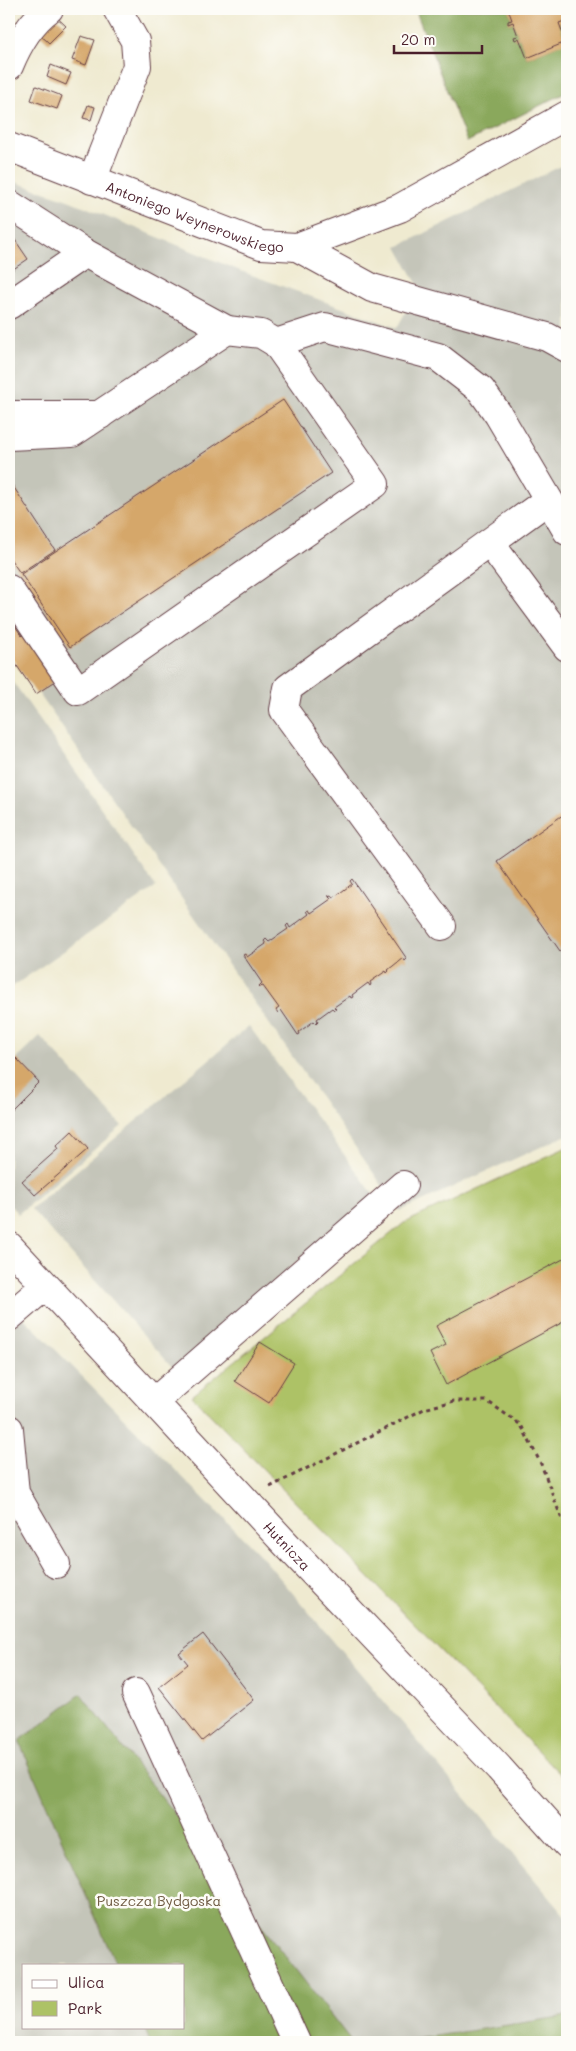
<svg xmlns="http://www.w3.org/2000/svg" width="576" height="2051" font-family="Mali,sans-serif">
<rect width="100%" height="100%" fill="#fdfcf7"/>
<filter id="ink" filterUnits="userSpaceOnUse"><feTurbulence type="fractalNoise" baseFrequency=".02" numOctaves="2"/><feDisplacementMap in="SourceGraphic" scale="10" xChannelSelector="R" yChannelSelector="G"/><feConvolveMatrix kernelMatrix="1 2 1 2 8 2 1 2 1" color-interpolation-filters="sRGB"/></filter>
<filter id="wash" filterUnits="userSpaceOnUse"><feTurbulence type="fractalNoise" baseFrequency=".0096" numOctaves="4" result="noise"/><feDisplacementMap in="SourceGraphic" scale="20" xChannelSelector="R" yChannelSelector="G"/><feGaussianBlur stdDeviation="1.12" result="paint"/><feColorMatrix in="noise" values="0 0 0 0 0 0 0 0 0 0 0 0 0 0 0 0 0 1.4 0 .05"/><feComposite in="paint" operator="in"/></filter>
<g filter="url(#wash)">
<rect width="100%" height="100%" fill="#efead0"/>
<path fill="#c4c5b9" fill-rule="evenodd" d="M567 163V1135L400 1211 9 651V180L68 200 238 270 397 328 419 287 397 247Z
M9 676 156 887 9 989Z
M249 1026 374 1195 174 1369 31 1209Z
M40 1036 122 1126 18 1214 9 1204V1066Z
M9 1303 263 1558 567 1918V2042H9ZM24 1965H184V2027H24Z"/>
<path fill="#adc266" stroke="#7c7048" d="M567 1147V1781L192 1396 404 1223Z"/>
<path fill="#8aa85b" stroke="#6a6443" d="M415 9H508L512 20 508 22 509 24 513 22 518 36 514 38 515 40 519 38 527 58 565 42 559 23 567 20V92L467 142Z
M81 1694 352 2042H150L144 2027H184V1965H116L19 1741Z
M567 2016V2042H396Z"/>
<g id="blocks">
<path fill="#d5a76b" d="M508 9H562L567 20 559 23 566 42 527 58 519 38 515 40 514 37 518 36 513 22 508 24V21L512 20Z
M50 11 66 26 49 43 33 28Z
M81 36 95 40 86 65 72 60Z
M51 65 71 73 66 85 47 77Z
M36 86 62 96 57 109 31 100Z
M88 105 95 107 91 120 83 118Z
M11 234 28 259 9 272V236Z
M283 400 331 473 70 647 21 574Z
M9 480 55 550 20 573 9 557Z
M9 617 22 636 25 633 57 680 36 694 9 654Z
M567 812V961L497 861Z
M352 879 407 959 405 961 403 958 388 970 389 971 387 973 386 971 370 982 371 984 370 986 368 983 352 995 353 997 351 998 350 996 334 1007 336 1009 334 1010 332 1008 317 1019 318 1021 316 1023 314 1021 299 1032 300 1034 298 1035 281 1010 278 1013 276 1010 279 1008 263 986 260 987 259 986 262 983 243 955 245 954 247 957 266 944 264 941 266 939 269 942 288 929 286 926 288 924 290 928 309 914 307 911 309 910 311 913 331 899 328 896 331 895 333 898 352 884 350 881Z
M16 1058 39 1082 9 1112V1065Z
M72 1131 88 1149 35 1195 22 1181 58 1149 56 1146Z
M567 1257V1320L446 1385 430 1353 446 1345 436 1326Z
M260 1342 294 1363 269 1403 235 1381Z
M203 1634 254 1700 202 1741 159 1687 188 1664 179 1653Z"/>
</g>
</g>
<g filter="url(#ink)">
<use href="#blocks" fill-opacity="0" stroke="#633d44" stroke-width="1"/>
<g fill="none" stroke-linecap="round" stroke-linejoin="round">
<g stroke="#633d44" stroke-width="30">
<g id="minor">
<path d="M9 66C18 44 30 23 49 9"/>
<path id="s1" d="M9 147 261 245 297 247 400 208 567 115"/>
<path d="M92 180 137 66 135 41 117 9"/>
<path d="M9 204 85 253"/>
<path d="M297 247 372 288 547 337 567 348"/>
<path d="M9 305 85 253 227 330"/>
<path d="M276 343 325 327 438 357 481 390 498 414 567 531"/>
<path d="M9 415H100"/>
<path d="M9 436 72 433 227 330 261 334 276 343 375 484 78 691 9 589"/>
<path d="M490 543 567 647"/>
<path d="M442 926 284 710 288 688 548 500"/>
<path id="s2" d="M9 1246 283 1541 499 1768 567 1844"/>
<path d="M9 1317 45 1286"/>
<path d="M154 1402 403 1185"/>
<path d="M9 1429 15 1493 56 1564"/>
<path d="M136 1693 296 2042"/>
</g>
</g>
<path stroke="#633d44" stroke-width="3" stroke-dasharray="4 4" stroke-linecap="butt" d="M270 1487 424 1409 454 1401H487L521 1425 541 1464 561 1517 567 1526"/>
<use href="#minor" stroke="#fff" stroke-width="28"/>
</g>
</g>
<g text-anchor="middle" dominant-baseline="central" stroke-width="5" stroke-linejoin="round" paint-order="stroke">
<g font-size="14" fill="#4a1f2b" stroke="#fdfcf7">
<text stroke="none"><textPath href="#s1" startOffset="199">Antoniego Weynerowskiego</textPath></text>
<text stroke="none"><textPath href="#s2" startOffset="409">Hutnicza</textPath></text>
</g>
<g font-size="14" fill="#6d5840" stroke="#fdfcf7">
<text x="159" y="1900">Puszcza Bydgoska</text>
</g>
</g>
<rect width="576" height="2051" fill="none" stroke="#fdfcf7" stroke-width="30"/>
<rect x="22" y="1964" width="162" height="65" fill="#fdfcf7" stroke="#b5a4a5"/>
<rect x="32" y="1980" width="25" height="8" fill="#ffffff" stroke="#b5a4a5"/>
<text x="68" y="1988" font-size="15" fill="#4a1f2b">Ulica</text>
<rect x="32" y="2001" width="25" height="15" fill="#adc266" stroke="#b5a4a5"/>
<text x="68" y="2014" font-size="15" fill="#4a1f2b">Park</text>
<path d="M394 45v8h88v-8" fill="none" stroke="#4a1f2b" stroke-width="2.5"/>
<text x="401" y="45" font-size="15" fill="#4a1f2b" stroke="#fdfcf7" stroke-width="4" paint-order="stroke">20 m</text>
</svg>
